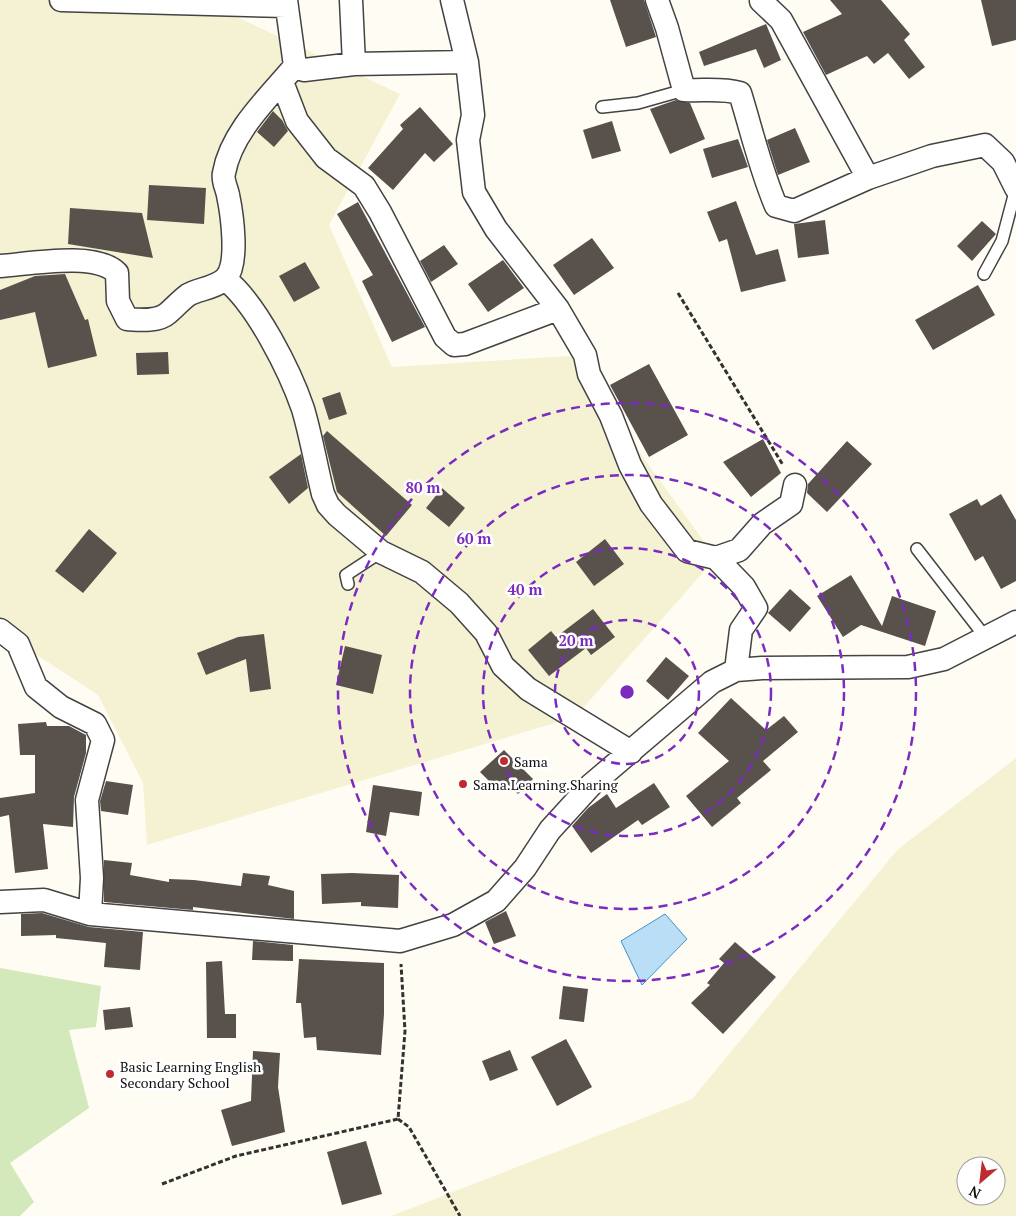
<svg xmlns="http://www.w3.org/2000/svg" width="1016" height="1216" font-family="'PT Serif',serif">
<rect width="100%" height="100%" fill="#fffdf3"/>
<path fill="#f5f2d3" fill-rule="evenodd" d="M0 0H201L400 94 329 225 392 367 585 355 640 453 716 558 575 717 147 845 143 783 98 695 0 631Z
M1016 758V1216H391L692 1099 897 850ZM966 1166H996V1196H966Z"/>
<path fill="#d3e9bc" d="M0 968 101 986 96 1027 69 1030 89 1108 10 1163 34 1202 20 1216H0Z"/>
<path fill="#b9def5" stroke="#4192cb" d="M665 914 687 939 642 985 621 941Z"/>
<path fill="#58514c" d="M610 0H644L656 37 626 47Z
M830 0H881L910 34 904 40 925 67 909 79 888 53 874 64 867 56 826 75 803 32 842 14Z
M981 0H1016V40L992 46Z
M766 24 781 60 764 68 756 49 704 66 699 52Z
M676 100 690 103 705 139 670 154 650 109Z
M420 107 453 144 434 162 425 153 393 190 368 168 403 129 400 125Z
M273 111 282 120 288 131 274 147 257 132Z
M612 121 621 151 592 159 583 130Z
M795 128 810 162 778 175 767 140Z
M738 139 748 167 712 178 703 149Z
M149 185 206 188 204 224 147 220Z
M736 201 756 255 778 249 786 281 741 292 727 239 719 242 707 212Z
M358 202 425 327 392 342 362 281 373 275 337 214Z
M70 208 142 213 153 258 68 244Z
M825 220 829 254 798 258 794 224Z
M982 221 996 234 972 261 957 246Z
M592 238 614 268 574 295 553 265Z
M444 245 458 264 431 282 420 261Z
M503 260 524 288 488 312 468 284Z
M305 262 320 288 294 302 279 276Z
M65 274 85 320 88 319 97 356 48 368 35 312 0 320V290L35 276Z
M978 285 995 315 933 350 915 320Z
M168 352 169 374 137 375 136 353Z
M649 364 688 435 649 457 610 385Z
M340 392 347 414 329 420 322 398Z
M327 431 412 505 386 536 337 492 323 436Z
M763 439 781 473 751 497 723 462Z
M847 441 872 464 827 512 807 493 808 484Z
M301 454 308 488 289 504 269 477Z
M442 488 465 508 449 527 426 508Z
M1001 494 1016 520V581L1001 589 983 556 975 561 949 514 977 499 981 506Z
M89 529 117 553 83 593 55 571Z
M605 539 624 564 594 586 576 562Z
M851 575 882 626 892 596 936 611 925 646 861 625 843 637 817 596Z
M790 589 811 608 790 632 768 613Z
M593 609 615 637 591 655 586 648 549 676 528 650 551 631 556 637Z
M264 634 271 689 250 692 246 659 206 675 197 653 238 637Z
M345 646 382 655 373 694 336 685Z
M666 657 689 676 668 700 646 681Z
M731 698 766 730 784 716 798 732 763 761 771 770 737 798 741 803 712 827 686 796 729 761 698 733Z
M46 722 47 726H69L86 735V753L74 797 73 827 43 824 48 869 15 873 9 815 0 817V798L35 793V755H20L18 724Z
M504 750 533 779 518 794 505 782 498 790 480 772Z
M106 781 133 785 128 815 101 811 100 801Z
M654 783 670 807 642 825 638 820 591 853 572 826 588 808 607 794 616 808Z
M373 785 422 792 419 816 390 812 386 836 366 832Z
M104 860 132 863 130 875 169 882V879L194 880 241 886 243 873 270 876 268 885 294 891V919L193 907V910L104 902Z
M352 873 399 875 398 908 361 906V902L322 904 321 874Z
M506 911 516 936 494 944 485 922Z
M42 913 89 927 143 932 140 970 104 967 106 943 56 938V935L21 936V914Z
M253 941 293 945V961L252 960Z
M735 942 776 977 723 1034 691 1003 710 985 707 983 724 963 719 959Z
M299 959 384 963V1014L381 1055 317 1050 316 1037 304 1038 301 1003H296Z
M222 961 225 1014H236V1038H207L206 962Z
M563 986 588 989 584 1022 559 1019Z
M130 1007 133 1027 105 1030 103 1010Z
M566 1039 592 1087 557 1106 531 1057Z
M510 1050 518 1070 490 1081 482 1061Z
M253 1051 280 1053 278 1087 285 1132 232 1146 221 1110 251 1101Z
M366 1141 382 1194 342 1205 327 1152Z"/>
<g fill="none" stroke-linecap="round" stroke-linejoin="round">
<g stroke="#434343" stroke-width="14">
<path id="service" d="M602 107 638 103 684 90
M984 274 1002 241 1016 188
M917 549 986 638
M348 584 346 575 381 552"/>
</g>
<g stroke="#434343" stroke-width="25">
<path id="minor" d="M61 0 286 6
M286 0 295 66
M351 0 354 64
M452 0 467 62 473 115 468 140 474 192 496 229 558 309 585 355 589 374 611 416 630 465 651 504 687 551 716 558 744 587 756 608 741 630 736 670
M657 0 667 28 684 90C703 91 722 88 740 93 752 132 760 168 776 206L794 211 868 178 932 156 985 145 1003 162 1016 188
M762 0 761 1 781 20 868 178
M282 82 297 121 326 158 364 186 380 212 445 337 454 345 465 344 558 309
M0 266C29 264 96 251 117 273L118 301 127 319C140 320 158 322 168 313 175 307 180 301 188 295 198 289 216 288 226 278 239 263 232 214 228 195 227 189 222 180 224 173 231 132 269 97 295 66L304 70 354 64 467 62
M225 279C256 303 290 371 303 409 311 436 316 466 323 494L328 505 337 515 381 552 422 572 459 603 486 633 503 666 528 689 631 752
M716 558 739 550 762 524 791 504 795 485
M0 630 18 644 36 687 61 707 95 724 103 740 87 800 92 878 90 914
M0 902 44 900 90 914 400 941 453 925 496 901 525 868 550 830 591 785 712 682 736 670 762 668 908 667 944 659 1016 622"/>
</g>
<path stroke="#323232" stroke-width="3" stroke-dasharray="5 2.5" stroke-linecap="butt" d="M678 293 783 465
M398 1119 409 1127 460 1216
M162 1184 236 1156 398 1119 405 1031 401 964"/>
<use href="#service" stroke="#fff" stroke-width="11"/>
<use href="#minor" stroke="#fff" stroke-width="22"/>
</g>
<g fill="none" stroke="#7b2cbf" stroke-width="2.5" stroke-dasharray="9 6">
<circle cx="627" cy="692" r="72"/>
<circle cx="627" cy="692" r="144"/>
<circle cx="627" cy="692" r="217"/>
<circle cx="627" cy="692" r="289"/>
</g>
<g fill="#be2a2f" stroke="#fff" stroke-width="2">
<circle cx="504" cy="761" r="5"/>
<circle cx="463" cy="784" r="5"/>
<circle cx="110" cy="1074" r="5"/>
</g>
<g text-anchor="middle" dominant-baseline="central" stroke-width="5" stroke-linejoin="round" paint-order="stroke">
<g font-size="14" fill="#101010" stroke="#fff" text-anchor="start">
<text x="514" y="761">Sama</text>
<text x="473" y="784">Sama.Learning.Sharing</text>
<text x="120" y="1066">Basic Learning English<tspan x="120" dy="16">Secondary School</tspan></text>
</g>
</g>
<circle cx="627" cy="692" r="8" fill="#7b2cbf" stroke="#fff" stroke-width="2.5"/>
<g font-size="15" text-anchor="middle" font-weight="bold" fill="#7b2cbf" stroke="#fff" stroke-width="5" stroke-linejoin="round" paint-order="stroke">
<text x="423" y="493">80 m</text>
<text x="474" y="544">60 m</text>
<text x="525" y="595">40 m</text>
<text x="576" y="646">20 m</text>
</g>
<g transform="translate(981 1181) rotate(208)"><circle r="24" fill="#ffffff" stroke="#9f9f9f"/>
<path d="M0-4L9 19L0 12L-9 19Z" fill="#be2a2f"/>
<text y="-8" font-size="14" font-weight="bold" text-anchor="middle" fill="#101010">N</text>
</g>
</svg>
